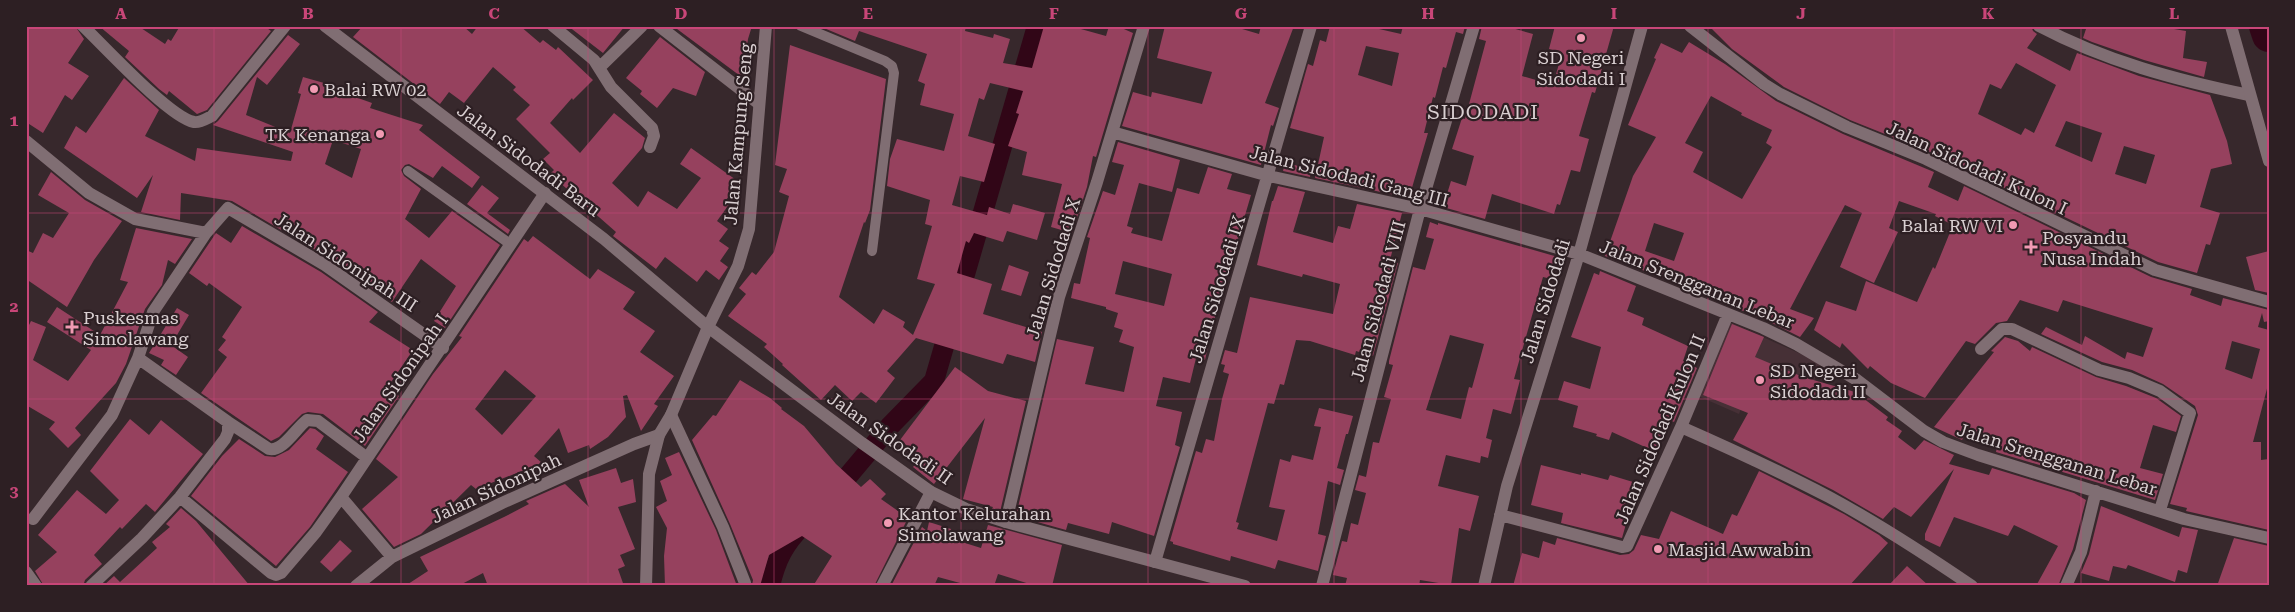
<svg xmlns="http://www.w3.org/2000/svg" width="2295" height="612" font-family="'Roboto Serif',serif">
<rect width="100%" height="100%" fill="#37282c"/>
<path fill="#463036" d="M1729 322 1821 363 1796 429 1742 406 1739 414 1698 396Z"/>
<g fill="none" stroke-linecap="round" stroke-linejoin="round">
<path stroke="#310617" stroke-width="20" d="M832 495 890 426 934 381 1037 26
M770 586C776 560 784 544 803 525"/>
<path stroke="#310617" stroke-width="34" d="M2266 26 2269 35"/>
</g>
<path fill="#96415e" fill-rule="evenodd" d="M26 26H75L84 39 68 63 89 76 72 100 65 95 43 133 26 122Z
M99 26H138L165 44 168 39 171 41 180 26H264L271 31 207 110 197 114 169 91 167 95 159 89 125 57 129 51Z
M363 26H463L472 34 478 26H520L540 43 543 40 556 50 558 47 593 80 573 100 572 98 550 123 580 153 614 113 645 138 642 148 612 183 638 207 648 191 677 209 701 178 680 164 691 148 739 182 726 200 730 203 717 221 728 229 719 241 729 248 720 261 728 267 719 280 706 270 697 282 665 257 656 269 613 236 616 232 550 174 554 170 543 159 550 153 516 119 530 105 513 90 516 87 493 67 464 103 449 92 440 104 353 37Z
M568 26H625L603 53Z
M673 26H752L748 39 743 78Z
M819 26H966L965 31 993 38 994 34 1010 39 1003 63 1032 68 1044 26H1070L1106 36 1109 26H1117L1133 33 1096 157 1093 156 1087 187 1072 233 1051 227 1062 184 1022 175 1027 152 1008 146 1019 114 1016 113 1023 91 990 83 984 100 979 98 968 136 995 144 984 182 960 176 952 205 987 215 989 207 1010 214 1013 204 1045 213 1037 240 1007 231 1003 242 974 233 969 243 966 241 957 273 992 284 983 314 1042 332 1035 362 1007 354 1003 364 916 338 887 371 895 378 876 403 861 392 852 401 835 385 821 400 782 365 783 364 764 347 767 344 728 316 746 294 739 288 752 272 756 275 774 252 789 196 779 192 787 169 775 165 790 45 886 79 870 210 865 223 864 222 839 297 874 324 883 309 905 322 903 327 913 335 935 284 917 279 932 226 925 224 930 200 887 186 890 159 897 139 944 151 954 114 920 105 925 84 918 81 927 54 859 31 855 41Z
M1165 26H1232L1259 34 1261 26H1294L1265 103 1279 108 1273 126 1271 125 1261 165 1122 126 1133 92 1151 97 1152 92 1202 104 1212 72 1157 58Z
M1330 26H1366L1401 34 1403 26H1465L1463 34 1456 32 1446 68 1443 67 1435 98 1433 97 1424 133H1428L1409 198 1315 178 1324 137 1290 128 1308 64 1313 66 1320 40 1326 42ZM1366 46 1399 53 1392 86 1358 75Z
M1482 26H1505L1533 34 1522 76 1553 85 1562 53 1549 49 1555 26H1614L1595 93 1592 92 1579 136 1589 139 1580 172 1571 170 1560 205 1557 204 1554 214 1492 194 1485 219 1443 207 1451 181 1466 186 1474 156 1452 149 1462 118 1465 119 1486 41 1479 39Z
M1709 26H2031L2033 31 2037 34 2027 48 2070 71 2077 53 2139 76 2210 95 2227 141 2232 164 2211 169 2200 207 2220 213 2210 245 2206 244 2197 273 2158 262 1930 152 1850 120 1784 87 1732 49ZM2016 63 2056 85 2034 133 2025 128 2021 135 1978 114 1990 84 2001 89ZM2066 121 2102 133 2092 162 2055 146ZM2124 146 2155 155 2146 184 2115 174Z
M2087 26H2156L2186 31 2183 58 2207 62 2204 77 2144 60 2092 42 2083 38Z
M288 35 300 44 267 85 257 77 246 115 290 133 301 94 298 93 303 77 331 85 330 88 372 103 370 108 423 125 419 130 480 177 472 188 442 166 433 178 409 164 405 165 401 170 404 176 421 189 405 219 429 238 452 211 500 245 445 328 434 321 456 286 421 259 392 302 329 258 232 201 181 193 180 220 141 212 153 175 137 198 64 148 76 126 86 133 124 78 159 110 145 136 195 161 197 148 291 161 293 152 213 125 218 121ZM333 140 361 149 352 178 325 164Z
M660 37 705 72 696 96 673 88 657 108 640 94 642 91 626 78Z
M1689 42 1725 64 1776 101 1843 134 1934 172 1928 187 1958 201 1964 186 2151 277 2192 289 2190 295 2221 306 2223 298 2269 310V321L2264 322 2262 313 2258 327 2269 330V381L2253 442H2261V460L2269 459V530L2186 511 2187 508 2170 504 2198 415 2195 406 2163 384 2132 370 2102 362 2041 334 2046 327 2082 345 2085 336 2125 359 2127 352 2143 357 2153 328 2063 300 2058 312 2020 300 2007 321 1996 323 1975 344 1966 341 1925 398 1891 383 1870 366 1868 369 1842 343 1840 348 1814 330 1826 301 1856 311 1866 281 1917 302 1933 267 1935 269 1953 225 1935 216 1936 214 1899 201 1889 228 1898 232 1874 283 1840 267 1862 213 1845 205 1790 309 1814 318 1800 337 1766 320 1693 291V289L1605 256 1633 176 1656 137 1628 125 1656 59 1654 58 1661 43 1682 53ZM1711 96 1742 113 1741 115 1772 130 1766 143 1772 147 1742 199 1693 172 1703 152 1685 143ZM1654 223 1684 233 1674 261 1645 251ZM2232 341 2260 349 2252 379 2225 369Z
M1118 142 1180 160 1172 192 1139 183 1127 226 1133 228 1131 233 1162 241 1177 188 1199 194 1208 167 1232 174 1227 189 1251 195 1215 317 1205 360 1196 358 1190 383 1163 377 1156 406 1182 412 1175 445 1180 447 1154 536 1112 522 1109 534 1068 523 1066 530 1016 516 1057 339 1094 347 1085 384 1124 392 1134 347 1119 342 1123 330 1114 327 1118 313 1106 309V307L1071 298 1074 283 1080 284 1090 238 1087 237 1103 191 1115 195 1124 165 1112 162ZM1123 261 1172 274 1164 306 1115 294Z
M1285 162 1311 170 1310 177 1283 171Z
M51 172 85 200 122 221 94 260 67 307 26 279V250L33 253 43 233 53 238 69 213 38 195Z
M482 185 499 198 487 213 510 230 508 234 467 204Z
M1278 186 1305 192 1293 232 1333 243 1338 226 1350 229 1357 204 1402 213 1390 260 1398 263 1373 356 1356 351 1355 355 1310 341 1296 340 1284 385 1280 384 1274 404 1268 403 1236 522 1239 523 1237 529 1277 541 1285 510 1269 507 1280 459 1290 462 1292 455 1313 460 1321 427 1314 426 1319 408 1353 416 1348 434H1346L1337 468 1344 470 1340 485 1328 481 1318 534 1326 536 1318 571 1278 560 1275 569 1231 556 1230 561 1173 544V542L1170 541 1196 451 1202 453 1206 439 1214 441 1222 399 1229 374 1223 372 1225 365 1221 364 1225 350 1237 353 1250 297 1333 314 1340 284 1303 274 1302 277 1257 265 1272 201H1273Z
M1430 222 1438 225V223L1558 257 1551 279 1543 277 1514 379 1520 380 1511 414 1493 409 1486 438 1492 440 1488 458 1481 456 1480 463 1446 455 1438 486 1479 496 1470 531 1459 528 1451 585 1420 580 1419 586H1345L1347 578 1333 575 1342 541 1347 542 1351 523 1358 525 1366 493 1355 490 1359 475 1366 477 1373 442 1379 443 1391 399 1384 397 1393 365 1389 364V361L1413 267 1425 270 1434 239 1426 237ZM1450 335 1484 344 1472 388 1469 387 1461 419 1426 410Z
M242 226 321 272 378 312 369 322 413 350 387 388 399 396 365 446 323 414 308 412 302 414 279 437 271 441 201 393 227 357 218 350 226 340 222 337 242 307 209 283 207 286 189 273 216 233 231 243Z
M136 228 192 239 175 264 168 260 162 285 145 309 126 364 116 383 75 428 81 435 68 448 49 429 55 422 26 405V331L31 321 46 327 33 360 68 381 91 350 47 322 57 307 100 335 128 282 120 280Z
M533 236 590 279 598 269 635 292 623 309 655 331 640 352 674 376 654 404 658 406 641 431 627 395 623 396 626 417 608 437 590 449 589 445 568 453 559 428 534 456 542 463 476 489 471 485 421 534 394 547 362 509 398 477 376 459 433 374 462 337 459 336 524 239 528 242ZM505 370 536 396 502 435 475 409Z
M2269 251V293L2255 290 2246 257Z
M1009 265 1029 272 1021 296 1001 290Z
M1600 271 1636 286 1627 311 1644 318 1642 325 1688 346 1683 361 1697 368 1674 422 1668 419 1654 451 1612 432 1609 440 1596 436 1597 434 1573 427 1578 406 1558 400 1564 381 1590 389 1601 347 1571 337 1594 273 1599 275Z
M177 308 189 315 171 345 188 357 176 375 161 365 164 360 149 353Z
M1732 324 1764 337 1755 357 1803 377 1855 392 1888 417 1886 420 1902 431 1898 437 1915 450 1924 440 1954 455 1949 464 1989 475 1992 468 2074 493 2086 500 2073 549 2058 586H2036L2058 546 2014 525 2008 536 1954 517 1940 547 1925 540V534L1954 469 1911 517 1894 507 1883 519 1833 490 1733 440 1748 413 1703 395Z
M2005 337 2018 341 2030 351 2032 347 2096 377 2126 386 2156 398 2181 416 2176 432 2153 425 2140 468 2163 474 2155 500 1996 452 1997 447 1965 435 1962 440 1934 427 1994 352 1991 351Z
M955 367 988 391 1026 401 1000 512 992 509 993 507 963 499 985 418 934 484 913 467 921 457 900 440Z
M740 380 770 398 782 408 781 409 804 426 836 464 861 487 870 479 886 494 881 499 908 518 874 586H813L832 556 802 536 769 555 760 586H752L753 580 730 524 692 440 713 415 716 416Z
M130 419 149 435 161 420 203 454 155 512 146 504 122 529 120 527 94 555 102 564 85 580 83 586H44L35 571 57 552 38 535 77 490 106 514 119 500 90 471Z
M310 428 315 429 324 436 316 449 348 472 310 527 276 566 191 496 222 456 239 439 265 456 275 457 289 450Z
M679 452 716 530 737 586H665L664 556 667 528 656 507 667 501 660 481 672 475 665 458Z
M1541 465 1581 475V473L1608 480 1610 475 1633 482 1626 509 1630 510 1622 538 1561 523 1563 513 1531 505Z
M616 468 621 483 633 479 636 502 618 507 635 549 620 555 625 566 618 569 624 586H488L483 573 458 586H405L428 571 420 557 504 517 529 504 526 501 560 486 565 484 589 507 579 480Z
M1759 471 1844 514 1879 535 1888 543 1849 586H1513L1522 553 1539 558 1543 541 1555 545 1557 538 1620 555 1629 554 1634 550 1641 535 1659 539 1671 511 1723 534 1732 514 1737 516Z
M2101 506 2179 537 2182 527 2198 530 2187 573 2178 570 2175 582 2128 565 2126 569 2113 566 2109 581 2081 573 2089 554Z
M181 508 196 521 250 586H103L114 576 120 582 157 548 152 542 170 527 166 524Z
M929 522 951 529 949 538 981 548 988 525 1062 545 1052 586H1036L998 574 994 586H971L938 577 934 586H891L922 527 927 531Z
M2234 538 2269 546V586H2217Z
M340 540 352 551 331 572 320 562Z
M1907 566 1929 586H1888Z"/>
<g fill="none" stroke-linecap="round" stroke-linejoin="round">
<path stroke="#806e73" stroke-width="10" d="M801 26 885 61 892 66 894 73 872 251
M408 171 510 244"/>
<path stroke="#806e73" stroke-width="12" d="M83 26C104 46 170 118 194 122 200 123 206 119 212 116L285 26
M553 26 594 60 611 87 652 128 654 136 650 147
M659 26 758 103
M1690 26 1764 84 1780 94 1847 127 1926 159 2155 270 2269 302
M2039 26C2105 61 2176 80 2249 95
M599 68 642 26
M1112 132 1269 176 1420 209 1579 254 1763 328 1796 344 1857 380 1924 431 1943 442 1978 455 2184 519 2269 538
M26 141 89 193 135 219 206 233
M1981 349 2002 329H2012L2099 370 2129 378 2160 391 2190 413 2160 510
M671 415 723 527 745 583
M228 422 269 449C283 452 296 428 307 420L318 421 366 457
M1681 427C1731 449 1781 472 1829 497 1879 524 1925 554 1972 586
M180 497 271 573 276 575 281 573 316 532 341 497 545 193
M341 497 392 557
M1500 515 1622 547 1627 546 1681 427 1728 314
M33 519 112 415 138 358 153 312 206 233 228 208 325 265 443 348
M1006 522 1059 297 1097 182 1144 26
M1155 562 1311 26
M26 572 36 586
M91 586 142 538 180 497 225 439 228 432V422L138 358
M356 586 392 557 502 503 634 444 659 435
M882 586 931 492
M1322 586 1420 209 1474 26
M1484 586 1507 486 1579 254 1642 26
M2066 586 2081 552 2096 491"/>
<path stroke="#806e73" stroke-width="12" d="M325 26 604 239 708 327 862 443 931 492 966 509 1006 522 1245 586
M646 586 649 474 659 435 671 415 708 327 738 266 749 229 766 26"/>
<path stroke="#806e73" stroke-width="12" d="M2231 26 2269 161"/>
</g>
<path fill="none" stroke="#c84678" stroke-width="1" stroke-opacity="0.55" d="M214 26V586M401 26V586M588 26V586M774 26V586M961 26V586M1148 26V586M1334 26V586M1521 26V586M1708 26V586M1894 26V586M2081 26V586M26 213H2269M26 399H2269"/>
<g fill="#f19ab3" stroke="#2d1f23" stroke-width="2">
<circle cx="1581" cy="38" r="5"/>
<circle cx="314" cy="89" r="5"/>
<circle cx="380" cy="134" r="5"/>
<circle cx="2013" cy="225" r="5"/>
<path d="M2028.5 239.5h5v5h5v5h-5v5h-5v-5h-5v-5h5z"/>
<path d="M69.5 319.5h5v5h5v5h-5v5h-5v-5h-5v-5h5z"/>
<circle cx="1760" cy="380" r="5"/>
<circle cx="888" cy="523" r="5"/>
<circle cx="1658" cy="549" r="5"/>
</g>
<g text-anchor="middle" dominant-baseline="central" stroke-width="4.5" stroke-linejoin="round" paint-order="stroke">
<g font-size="18" fill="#d9cfd1" stroke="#2d1f23" text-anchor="start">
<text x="1581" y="57" text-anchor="middle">SD Negeri<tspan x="1581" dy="21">Sidodadi I</tspan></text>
<text x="324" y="89">Balai RW 02</text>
<text x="370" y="134" text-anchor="end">TK Kenanga</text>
<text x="2003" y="225" text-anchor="end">Balai RW VI</text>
<text x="2042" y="237">Posyandu<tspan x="2042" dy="21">Nusa Indah</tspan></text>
<text x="83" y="317">Puskesmas<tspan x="83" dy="21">Simolawang</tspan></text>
<text x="1770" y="370">SD Negeri<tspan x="1770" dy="21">Sidodadi II</tspan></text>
<text x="898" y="513">Kantor Kelurahan<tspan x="898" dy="21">Simolawang</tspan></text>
<text x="1668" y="549">Masjid Awwabin</text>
</g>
<g font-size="18" fill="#d9cfd1" stroke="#2d1f23">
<text transform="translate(738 134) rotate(-85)">Jalan Kampung Seng</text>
<text transform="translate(529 160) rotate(37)">Jalan Sidodadi Baru</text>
<text transform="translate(1977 168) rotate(25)">Jalan Sidodadi Kulon I</text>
<text transform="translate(1349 176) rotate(14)">Jalan Sidodadi Gang III</text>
<text transform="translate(346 262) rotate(33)">Jalan Sidonipah III</text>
<text transform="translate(1053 268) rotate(-73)">Jalan Sidodadi X</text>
<text transform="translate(1697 284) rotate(22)">Jalan Srengganan Lebar</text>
<text transform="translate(1217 289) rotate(-73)">Jalan Sidodadi IX</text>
<text transform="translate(1378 301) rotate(-75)">Jalan Sidodadi VIII</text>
<text transform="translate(1545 301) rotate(-73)">Jalan Sidodadi</text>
<text transform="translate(400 378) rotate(-55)">Jalan Sidonipah I</text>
<text transform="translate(1660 429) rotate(-67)">Jalan Sidodadi Kulon II</text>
<text transform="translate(890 438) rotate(35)">Jalan Sidodadi II</text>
<text transform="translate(2057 459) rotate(17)">Jalan Srengganan Lebar</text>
<text transform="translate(496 488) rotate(-25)">Jalan Sidonipah</text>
</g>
<g font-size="20" letter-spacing="1" fill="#d9cfd1" stroke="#2d1f23">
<text x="1483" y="112">SIDODADI</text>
</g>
</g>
<rect width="2295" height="612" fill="none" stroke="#2d1f23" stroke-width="55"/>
<rect x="28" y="28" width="2240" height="556" fill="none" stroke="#c84678" stroke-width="2"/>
<g font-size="16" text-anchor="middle" font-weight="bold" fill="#c84678">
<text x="121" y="19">A</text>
<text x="308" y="19">B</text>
<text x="494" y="19">C</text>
<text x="681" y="19">D</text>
<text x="868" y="19">E</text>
<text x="1054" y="19">F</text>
<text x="1241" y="19">G</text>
<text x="1428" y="19">H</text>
<text x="1614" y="19">I</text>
<text x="1801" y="19">J</text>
<text x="1988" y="19">K</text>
<text x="2174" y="19">L</text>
<text x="14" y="126">1</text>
<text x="14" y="312">2</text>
<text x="14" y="497">3</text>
</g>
</svg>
